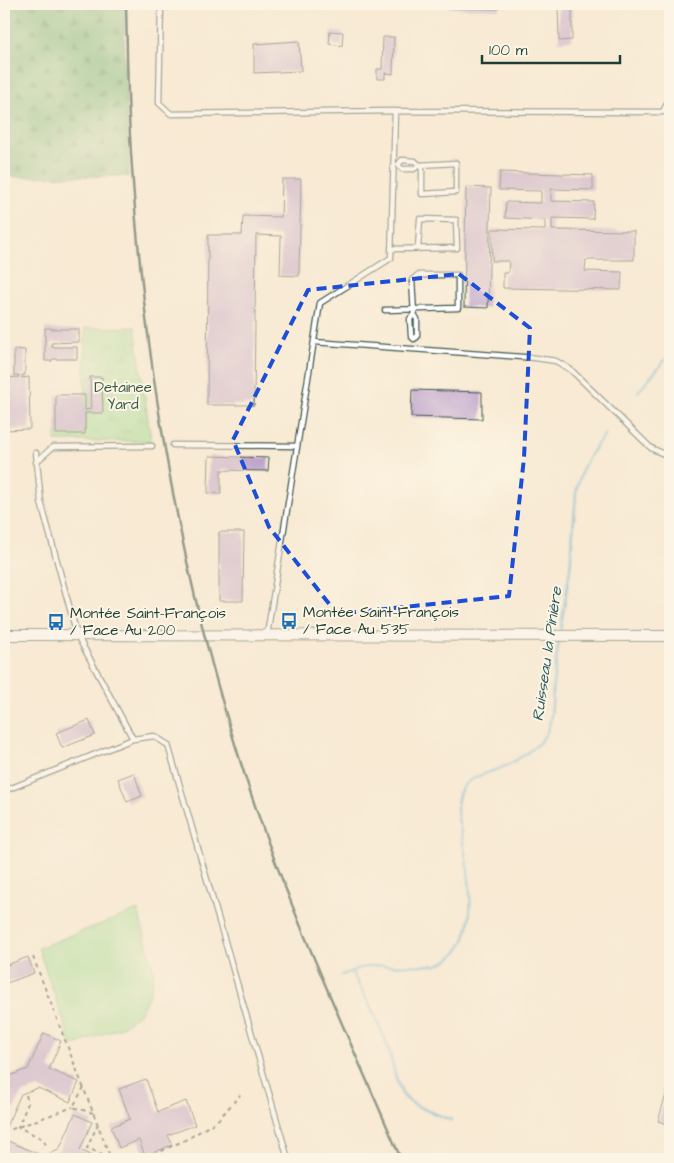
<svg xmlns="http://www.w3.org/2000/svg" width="674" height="1163" font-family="'Architects Daughter',sans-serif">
<defs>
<pattern id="forest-firs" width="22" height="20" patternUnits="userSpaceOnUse" patternTransform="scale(1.25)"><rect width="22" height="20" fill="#7ebd7e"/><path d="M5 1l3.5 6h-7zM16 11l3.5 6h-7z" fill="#679b68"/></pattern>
<pattern id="park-tufts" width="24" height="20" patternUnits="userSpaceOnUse" patternTransform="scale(1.25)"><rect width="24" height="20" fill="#9ede94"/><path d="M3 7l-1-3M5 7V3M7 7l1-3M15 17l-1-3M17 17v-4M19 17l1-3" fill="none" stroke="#88bf80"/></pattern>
</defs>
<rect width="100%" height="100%" fill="#fcf5e5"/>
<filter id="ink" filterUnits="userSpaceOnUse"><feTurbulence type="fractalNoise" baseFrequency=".02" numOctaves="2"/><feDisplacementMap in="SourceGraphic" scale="10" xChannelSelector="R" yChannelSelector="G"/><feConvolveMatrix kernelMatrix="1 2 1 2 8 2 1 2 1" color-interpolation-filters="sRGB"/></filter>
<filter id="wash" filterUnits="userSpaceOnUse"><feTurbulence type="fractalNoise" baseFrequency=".0096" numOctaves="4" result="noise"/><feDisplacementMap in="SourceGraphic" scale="20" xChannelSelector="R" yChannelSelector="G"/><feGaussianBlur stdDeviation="1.12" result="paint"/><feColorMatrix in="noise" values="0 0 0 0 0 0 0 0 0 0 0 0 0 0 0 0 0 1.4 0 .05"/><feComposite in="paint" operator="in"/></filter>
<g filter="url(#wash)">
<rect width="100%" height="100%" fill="#f8ead3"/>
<path fill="#9ede94" stroke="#5e8e64" d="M138 910 154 971 150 994 139 1014 122 1027 72 1046 38 948Z"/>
<path fill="url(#forest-firs)" stroke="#4e7d59" d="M4 4H125L124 41 129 176 4 177Z"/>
<path fill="url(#park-tufts)" stroke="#5e8e64" d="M135 327 151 441H55L56 434H85V413L103 412 102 377H90L91 409 85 410V328Z"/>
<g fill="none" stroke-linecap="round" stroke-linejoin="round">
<path stroke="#51abcf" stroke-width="2.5" d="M638 392 670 354
M560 633 570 570 576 493C581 466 589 455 605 434
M351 971C366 997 380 1023 389 1051 393 1064 396 1084 403 1095 412 1107 437 1114 451 1120
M342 975 357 969 369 966 437 965C492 948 464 852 457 812 456 778 475 778 501 768 514 762 536 749 544 737 553 724 552 700 553 685 555 669 557 654 559 639"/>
</g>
<g id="blocks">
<path fill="#bda2cc" d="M448 4H499V9L448 8Z
M558 4H572V40L559 41Z
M330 31 343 32 342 46 329 44Z
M383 37H394L393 74 385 73V79H377V69H382Z
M299 41 301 71 254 73V44Z
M500 172 593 175V190L551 189V201L594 202 593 219 552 218V230L634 231V260H586L585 271 622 272 621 290 503 288V273H508L509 261H492V229L545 230V220L505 218 506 202 541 203V191L499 190Z
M282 179H301L299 276 280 275 281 236 256 235 254 405H207L208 235H242L243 216 281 217Z
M466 187 491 188 488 308 464 307Z
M45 328H51V329H79V342L51 343 52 347H77V359H52V361H45Z
M14 349 25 350V375H22V378L29 377 30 429 4 430V378L19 377V375H14Z
M90 377H102L103 413H85V434H56V395H85V410L91 409Z
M412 390 482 392V419L411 417Z
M209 456 269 458 268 471 221 470V494L208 493Z
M219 532H244L243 601H219Z
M89 720 95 735 62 748 56 733Z
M134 773 142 796 127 802 118 779Z
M28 957 34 973 4 984V966Z
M44 1033 61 1041 49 1069 79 1082 70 1102 38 1088 21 1094 6 1127 4 1126V1072L12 1075 28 1069Z
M146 1079 158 1112 186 1101 195 1125 168 1135 172 1145 145 1156 139 1140 119 1148 111 1127 130 1119 119 1089Z
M670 1081V1125L658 1121Z
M75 1114 92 1122 80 1150 100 1159H4V1151L8 1141 43 1156 59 1150Z"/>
</g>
</g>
<g filter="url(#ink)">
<use href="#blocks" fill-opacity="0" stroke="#40574c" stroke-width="1"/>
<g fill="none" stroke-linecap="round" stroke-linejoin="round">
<g stroke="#40574c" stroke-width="7">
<path id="service" d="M161 4 159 103 171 114 395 111
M402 160 415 161 419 165 414 169H402L398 165Z
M419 165 456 163V192L422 194V165
M391 249 457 248 456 220 420 219 418 248
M385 310 458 308V275H418L412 280 414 314
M414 314 417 319V337L414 339 411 336 410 319Z
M314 342 536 358 556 361 571 370 651 448 670 457
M173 445 297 446
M36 453 41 502 77 635 133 739
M36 462 53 447 152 446
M267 635 320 303 391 258 395 111 663 112 670 97
M4 791 133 739 154 736 168 745 288 1159"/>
</g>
<g stroke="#40574c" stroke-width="12">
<path id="tertiary" d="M4 635 670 636"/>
</g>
<path stroke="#40574c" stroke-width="2" stroke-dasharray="4 4" stroke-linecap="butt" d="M33 957 111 1159
M84 1087 73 1107 93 1113
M26 1095 28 1103 18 1127 43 1139 47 1147
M98 1124 87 1148 110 1157
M4 1132 73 1107
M148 1159 149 1157 189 1138 217 1121 240 1095"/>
<use href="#service" stroke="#fff" stroke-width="4.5"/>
<use href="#tertiary" stroke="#fff" stroke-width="10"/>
<path stroke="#1f3d34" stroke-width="2.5" d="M126 4C127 42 127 80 129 118 140 334 174 551 239 757 282 895 344 1027 401 1159"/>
</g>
</g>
<path d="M0 0H674V1163H0ZM459 274 530 328 524 458 509 596 337 614 269 527 233 440 308 290Z" fill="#f8ead3" fill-opacity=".55" fill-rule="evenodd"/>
<path fill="none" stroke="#1d4ed8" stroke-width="4" stroke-dasharray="10 6" stroke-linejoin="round" d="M459 274 530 328 524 458 509 596 337 614 269 527 233 440 308 290Z"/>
<defs>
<g id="bus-bare" transform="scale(1.35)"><path d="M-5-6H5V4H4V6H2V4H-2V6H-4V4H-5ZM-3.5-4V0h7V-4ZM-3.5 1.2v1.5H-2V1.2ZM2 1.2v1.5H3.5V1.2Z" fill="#1f6fb2" stroke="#fcf5e5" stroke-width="2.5" paint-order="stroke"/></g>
</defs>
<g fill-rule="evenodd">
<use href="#bus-bare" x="289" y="621"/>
<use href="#bus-bare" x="56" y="622"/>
</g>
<g text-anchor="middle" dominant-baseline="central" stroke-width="4" stroke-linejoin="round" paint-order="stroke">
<g font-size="15" fill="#385d47" stroke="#fcf5e5">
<text x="123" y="387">Detainee<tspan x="123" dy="17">Yard</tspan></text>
</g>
<g font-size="15" fill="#1f3d34" stroke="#fcf5e5" text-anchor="start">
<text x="303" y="612">Montée Saint-François<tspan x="303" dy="17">/ Face Au 535</tspan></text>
<text x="70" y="613">Montée Saint-François<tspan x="70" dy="17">/ Face Au 200</tspan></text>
</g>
<g font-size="16" font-style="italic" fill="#2e5e62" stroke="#fcf5e5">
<text transform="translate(547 654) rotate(-82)">Ruisseau la Pinière</text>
</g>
</g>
<rect width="674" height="1163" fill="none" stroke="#fcf5e5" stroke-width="20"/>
<path d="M482 55v8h138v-8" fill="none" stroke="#1f3d34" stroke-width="2.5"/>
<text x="489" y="55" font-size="15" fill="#1f3d34" stroke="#fcf5e5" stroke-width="4" paint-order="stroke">100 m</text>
</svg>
